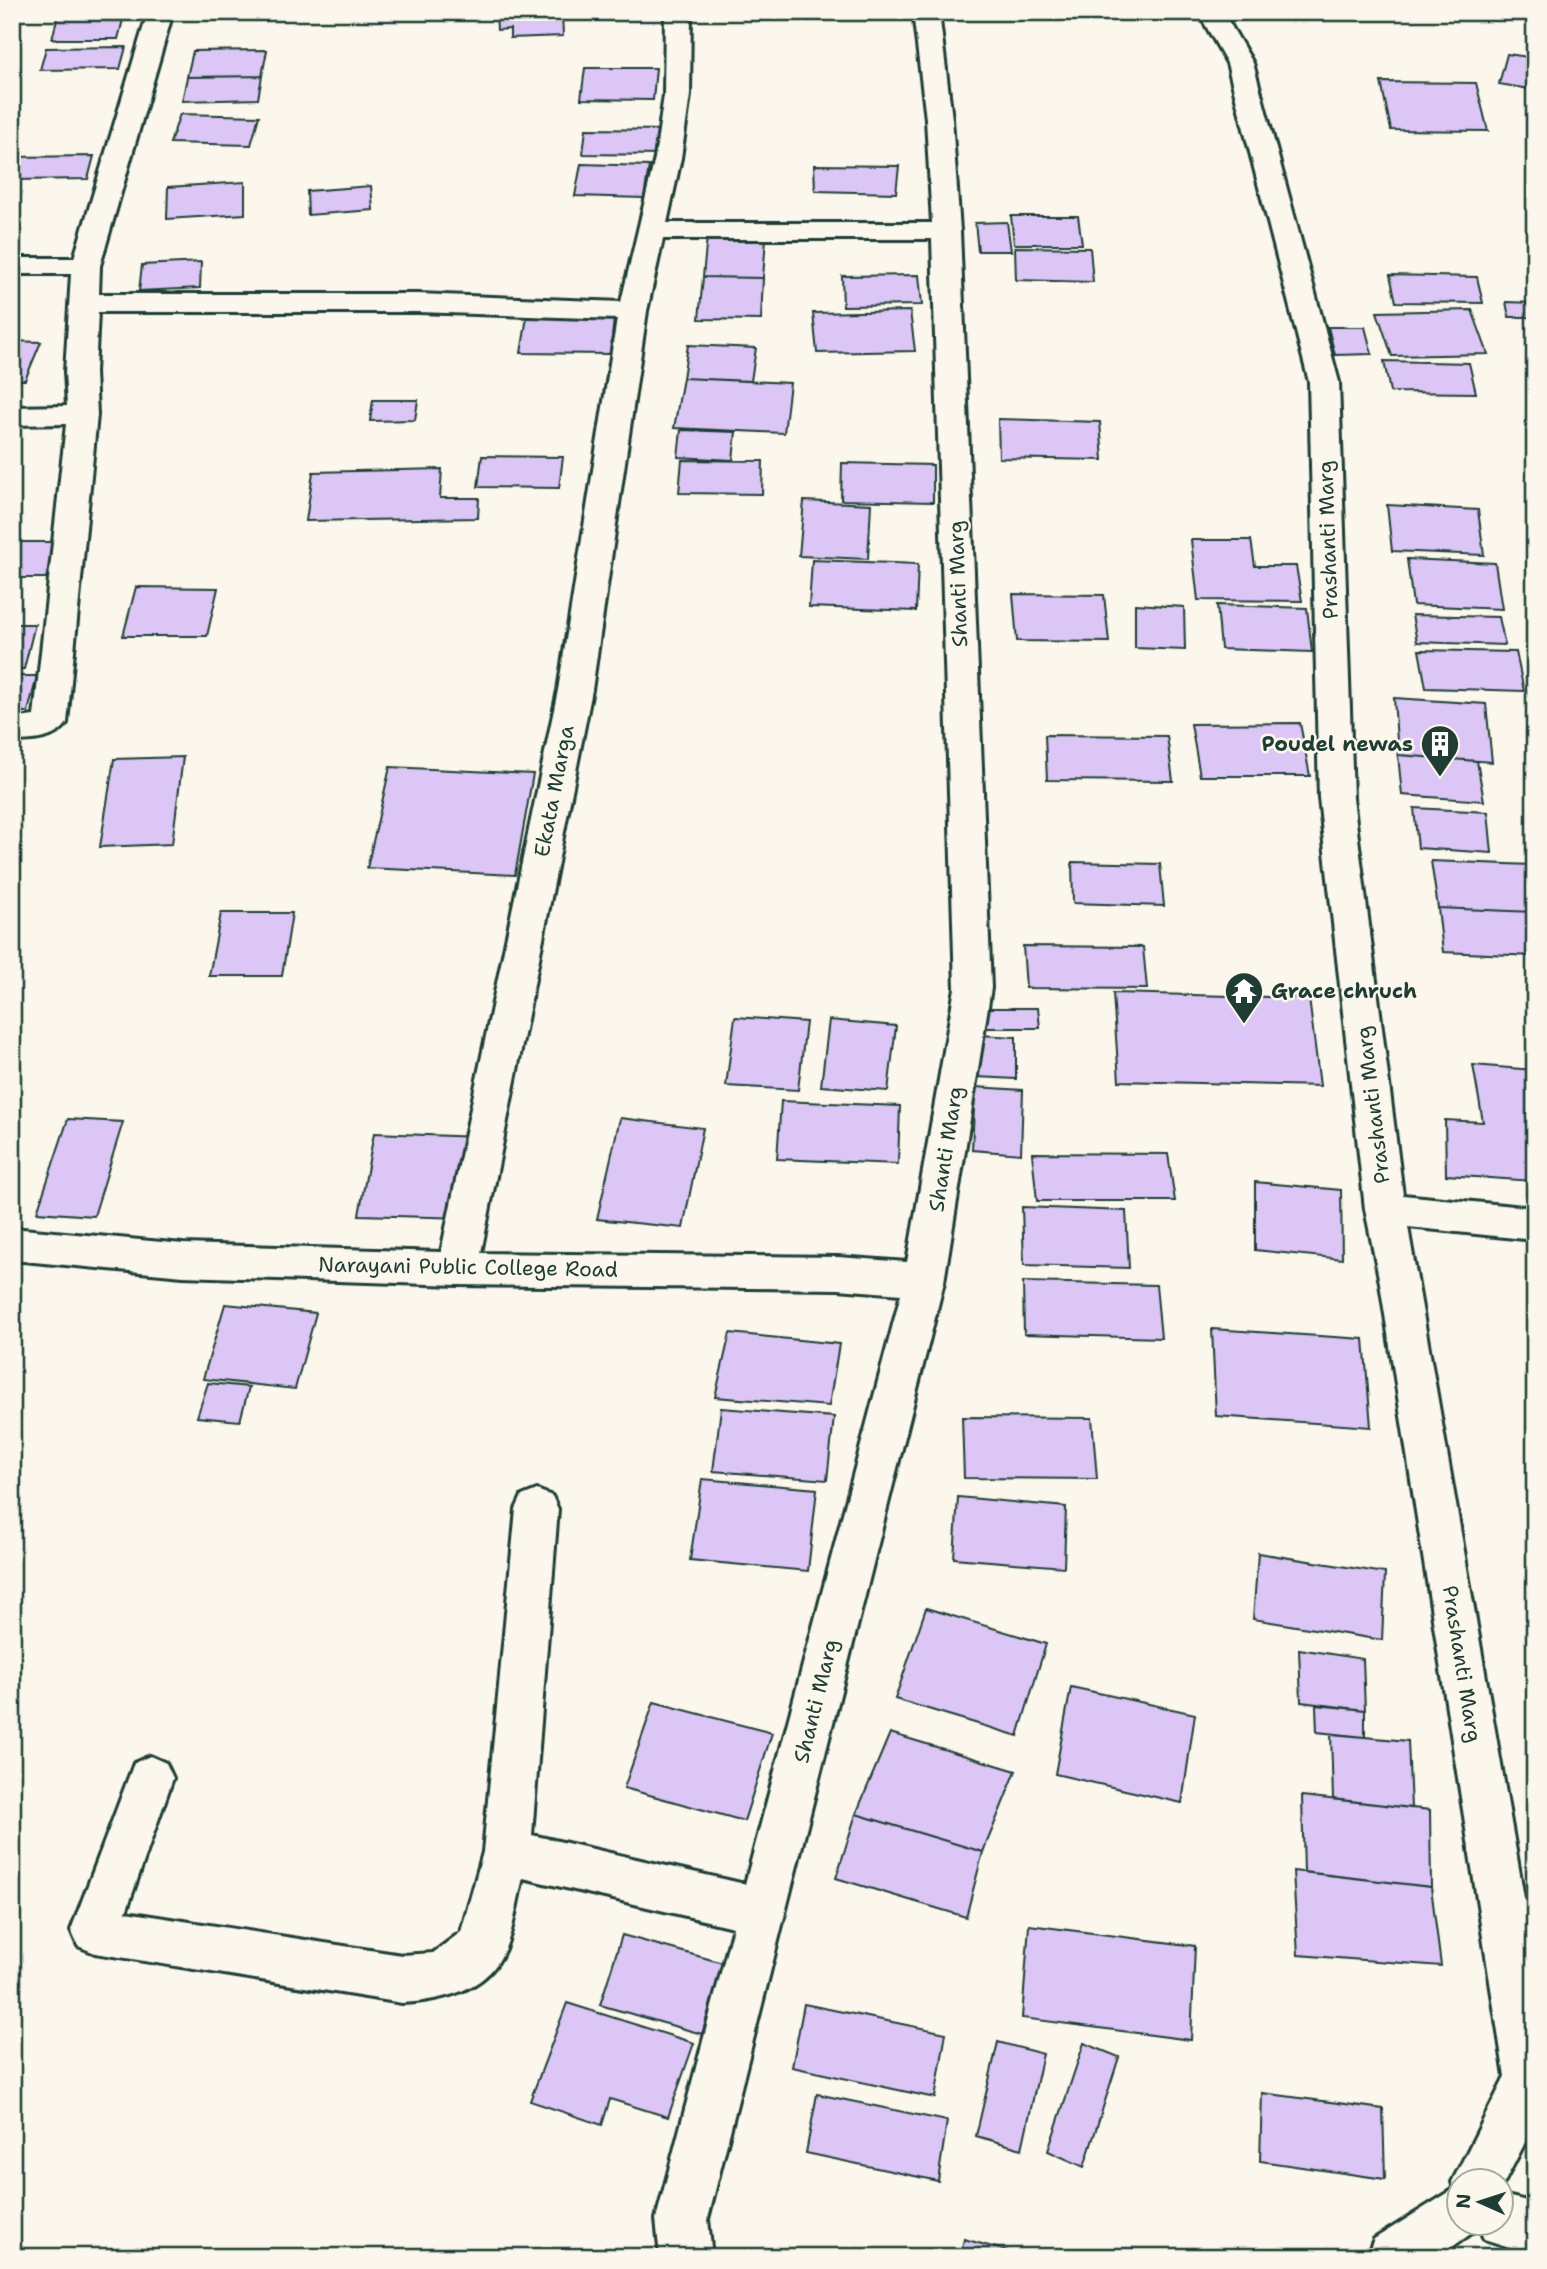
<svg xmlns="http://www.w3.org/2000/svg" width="1547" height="2269" font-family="'Shantell Sans',sans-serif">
<rect width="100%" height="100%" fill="#fbf7ec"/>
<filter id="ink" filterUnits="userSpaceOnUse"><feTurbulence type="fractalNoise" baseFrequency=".0143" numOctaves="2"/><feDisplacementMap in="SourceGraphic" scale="14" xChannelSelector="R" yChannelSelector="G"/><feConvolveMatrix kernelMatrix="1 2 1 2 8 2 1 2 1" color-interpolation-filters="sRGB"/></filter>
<g filter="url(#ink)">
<path fill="#dbc6f6" stroke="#1f3d34" stroke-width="2" d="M59 12H125L118 39H52Z
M496 12H562L563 36 510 38V29L497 30Z
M126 47 120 69 40 70 46 48Z
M267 50 262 76 187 77 193 51Z
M1507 54 1535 58V90L1499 84Z
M585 68H656L653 100 581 99Z
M262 76 258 99 182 101 187 77Z
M1381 82 1476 83 1488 131 1391 130Z
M180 114 259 116 251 145 170 143Z
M586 129 665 130 663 155 583 154Z
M94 156 88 179 12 180V157Z
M581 164 649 166 644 198 575 196Z
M814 165 899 166 896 193 815 191Z
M245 182V214L167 219 168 187Z
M371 186 373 210 308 215 307 191Z
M1011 216H1078L1082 244H1014Z
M1007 222 1011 251H978L975 223Z
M707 236 766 238 763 278 703 277Z
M1015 247 1090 248 1093 282 1016 280Z
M201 262 200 288 139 291 142 265Z
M919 275 922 305 843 306 842 276Z
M1390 275 1477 277 1483 303 1396 302Z
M703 277 763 278 761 320 699 319Z
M1506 302 1535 303V317H1509Z
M1472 310 1488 354 1392 356 1377 312Z
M910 311 915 351 817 353 813 313Z
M527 317 614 319 610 354 521 353Z
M1328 327H1365L1372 354 1335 355Z
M12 341 41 342 25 380H12Z
M688 345 756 348 751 381 683 378Z
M1384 361 1469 363 1476 393 1390 392Z
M683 378 790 383 784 433 674 428Z
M373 400H418L415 420 370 421Z
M998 419 1100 422 1103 460 999 458Z
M681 430 736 432 733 460 678 457Z
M482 456 563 457 559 488 478 487Z
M682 460 763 461 762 494 679 493Z
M842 463 933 465V502L841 500Z
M442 469 440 498H479L478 518 306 521 313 472Z
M804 501 871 504 868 559 799 556Z
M1387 505 1478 510 1484 555 1392 551Z
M1191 540H1251L1255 566H1296L1302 601 1198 600Z
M12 542H56L46 578H12Z
M1407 559 1495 563 1502 609 1413 605Z
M812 560 918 564 916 611 809 607Z
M136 587 218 588 207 636H123Z
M1013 594 1104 595 1109 642 1017 641Z
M1135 604 1184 607 1185 650 1135 648Z
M1217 605 1307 608 1312 652 1221 649Z
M1412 615 1499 617 1505 645 1417 642Z
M12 624H35L24 669H12Z
M1419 650 1516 652 1524 691 1426 688Z
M12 676H37L28 712H12Z
M1394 698 1486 704 1492 762 1398 755Z
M1300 723 1310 776H1200L1191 724Z
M1045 735 1167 736 1173 781 1047 780Z
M1398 755 1477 761 1484 801 1402 795Z
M183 757 172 844 100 847 114 759Z
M390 767 533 774 515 875 367 868Z
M1414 808 1488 812 1492 853 1418 848Z
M1431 861 1531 865 1535 912 1438 908Z
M1072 862 1160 864 1164 906 1073 903Z
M1438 908 1535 912V956L1443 952Z
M221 913H292L282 976H209Z
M1023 946 1143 947 1147 989 1026 988Z
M1113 993 1309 998 1320 1086 1119 1081Z
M979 1008H1038L1040 1028H981Z
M735 1017 806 1022 798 1090 726 1086Z
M829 1020 896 1026 888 1091 821 1086Z
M978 1035 1016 1037V1079L977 1077Z
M1473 1065 1535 1070V1181L1446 1175 1445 1120 1483 1122Z
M975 1087 1023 1090 1021 1154 972 1150Z
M781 1101 900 1106 898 1164 777 1159Z
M620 1118 703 1128 683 1228 597 1219Z
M68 1119 123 1122 94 1216 37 1212Z
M374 1133 478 1137 466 1218 359 1215Z
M1032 1153 1168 1154 1175 1201H1037Z
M1255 1182 1341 1190 1342 1259 1255 1250Z
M1022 1207 1126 1211 1129 1268 1024 1265Z
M1023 1282 1156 1285 1161 1338 1024 1334Z
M225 1304 316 1313 295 1389 203 1379Z
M1212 1329 1364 1339 1371 1427 1216 1416Z
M730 1333 839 1344 829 1406 715 1397Z
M208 1383 249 1387 240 1421 197 1417Z
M721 1408 834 1417 827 1480 713 1471Z
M962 1417 1092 1418 1097 1479 964 1478Z
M702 1479 817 1489 808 1571 690 1560Z
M958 1497 1066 1507 1064 1567 954 1558Z
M1258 1553 1385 1573 1382 1640 1253 1619Z
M926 1608 1046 1644 1018 1736 895 1699Z
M1299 1649 1363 1659 1365 1710 1301 1702Z
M1071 1687 1195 1714 1182 1803 1055 1774Z
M654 1702 772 1733 744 1821 624 1788Z
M1316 1705 1365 1710V1737L1317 1732Z
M890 1733 1016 1771 983 1852 856 1814Z
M1331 1734 1408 1741 1411 1808 1333 1799Z
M1302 1796 1430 1810 1431 1887 1304 1872Z
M856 1814 983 1852 966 1917 836 1878Z
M1293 1871 1431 1887 1441 1966 1298 1955Z
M1029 1925 1195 1946 1191 2040 1022 2018Z
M622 1935 723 1963 702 2034 600 2005Z
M567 2003 694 2043 668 2117 610 2099 602 2125 530 2101Z
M804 2004 946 2033 935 2098 792 2067Z
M998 2042 1043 2054 1022 2149 976 2136Z
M1084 2043 1119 2057 1084 2167 1048 2151Z
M1262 2093 1383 2109 1385 2179 1260 2161Z
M817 2094 947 2121 938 2181 806 2153Z
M964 2239 1029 2257H960Z"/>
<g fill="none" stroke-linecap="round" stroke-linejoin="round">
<g stroke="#1f3d34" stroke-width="6">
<path id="minor" d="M148 12H173L100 266 99 294H418L621 302 655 158 664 95 665 12H691L690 95 681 158 667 223H932L926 119 913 12H939L952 119 960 231 991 988 944 1282 708 2219 712 2257H660L656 2219 733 1927 523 1878C516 1904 513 1939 498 1962 478 1993 436 2001 402 2003L95 1953 78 1946 71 1930 134 1763 150 1756 166 1763 173 1778 126 1912 402 1955 433 1953 461 1932 483 1852 516 1509 522 1496 537 1490 552 1496 558 1509 532 1835 745 1884 901 1294 838 1289 458 1285 183 1276 12 1260V1228L183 1244 441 1252 558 690 617 319 418 312H98L95 372 97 415 67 723C56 740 31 741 12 741V719L34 716 66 424 12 425V407L67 406 65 372 71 274H12V258H74ZM663 239H932L955 988 907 1262 838 1257 481 1253 592 690 647 311Z
M1198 12H1223L1253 63 1339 382 1353 798 1403 1195 1535 1208V1240L1408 1227 1535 1961V2123L1502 2187V2182H1460V2224H1502V2195L1535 2203V2255L1484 2239 1479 2228 1438 2257H1366L1374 2239 1454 2189 1452 2182 1505 2077 1380 1283 1365 1209 1319 798 1309 382 1227 63Z"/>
</g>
<use href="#minor" fill="#fbf7ec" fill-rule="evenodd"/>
</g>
</g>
<defs>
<g id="building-pin" transform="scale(2.0125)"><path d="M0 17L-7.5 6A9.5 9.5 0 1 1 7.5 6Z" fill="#1f3d34" stroke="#fbf7ec"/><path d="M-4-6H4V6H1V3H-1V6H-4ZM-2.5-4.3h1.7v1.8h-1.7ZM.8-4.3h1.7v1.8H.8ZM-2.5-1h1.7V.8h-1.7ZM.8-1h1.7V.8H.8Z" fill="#fff"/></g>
<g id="temple-pin" transform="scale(2.0125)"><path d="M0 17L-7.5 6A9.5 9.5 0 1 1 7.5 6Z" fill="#1f3d34" stroke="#fbf7ec"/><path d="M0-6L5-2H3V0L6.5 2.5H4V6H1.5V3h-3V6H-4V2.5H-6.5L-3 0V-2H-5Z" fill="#fff"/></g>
</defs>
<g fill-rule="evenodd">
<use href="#building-pin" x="1440" y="744"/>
<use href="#temple-pin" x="1244" y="991"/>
</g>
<g text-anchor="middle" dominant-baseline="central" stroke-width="5" stroke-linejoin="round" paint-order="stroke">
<g font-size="21" fill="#1f3d34" stroke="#fbf7ec">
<text transform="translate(1328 540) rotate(-92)">Prashanti Marg</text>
<text transform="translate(958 584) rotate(-92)">Shanti Marg</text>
<text transform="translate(554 791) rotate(-79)">Ekata Marga</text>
<text transform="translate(1373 1105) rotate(-97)">Prashanti Marg</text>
<text transform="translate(946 1149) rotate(-81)">Shanti Marg</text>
<text transform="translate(468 1267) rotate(1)">Narayani Public College Road</text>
<text transform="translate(1462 1664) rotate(81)">Prashanti Marg</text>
<text transform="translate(816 1701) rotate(-76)">Shanti Marg</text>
</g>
<g font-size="21" font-weight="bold" fill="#1f3d34" stroke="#fbf7ec" text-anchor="end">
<text x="1413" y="744">Poudel newas</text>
<text x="1271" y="991" text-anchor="start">Grace chruch</text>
</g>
</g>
<rect width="1547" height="2269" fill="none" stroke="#fbf7ec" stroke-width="42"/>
<rect x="21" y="21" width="1505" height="2227" fill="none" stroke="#1f3d34" stroke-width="2.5" filter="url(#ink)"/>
<g transform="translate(1480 2202) rotate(273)"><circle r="33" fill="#fbf7ec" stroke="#a3ada2" stroke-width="2"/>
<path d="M0-5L12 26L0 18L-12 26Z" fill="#1f3d34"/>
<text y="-10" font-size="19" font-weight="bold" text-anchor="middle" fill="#1f3d34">N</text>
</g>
</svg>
